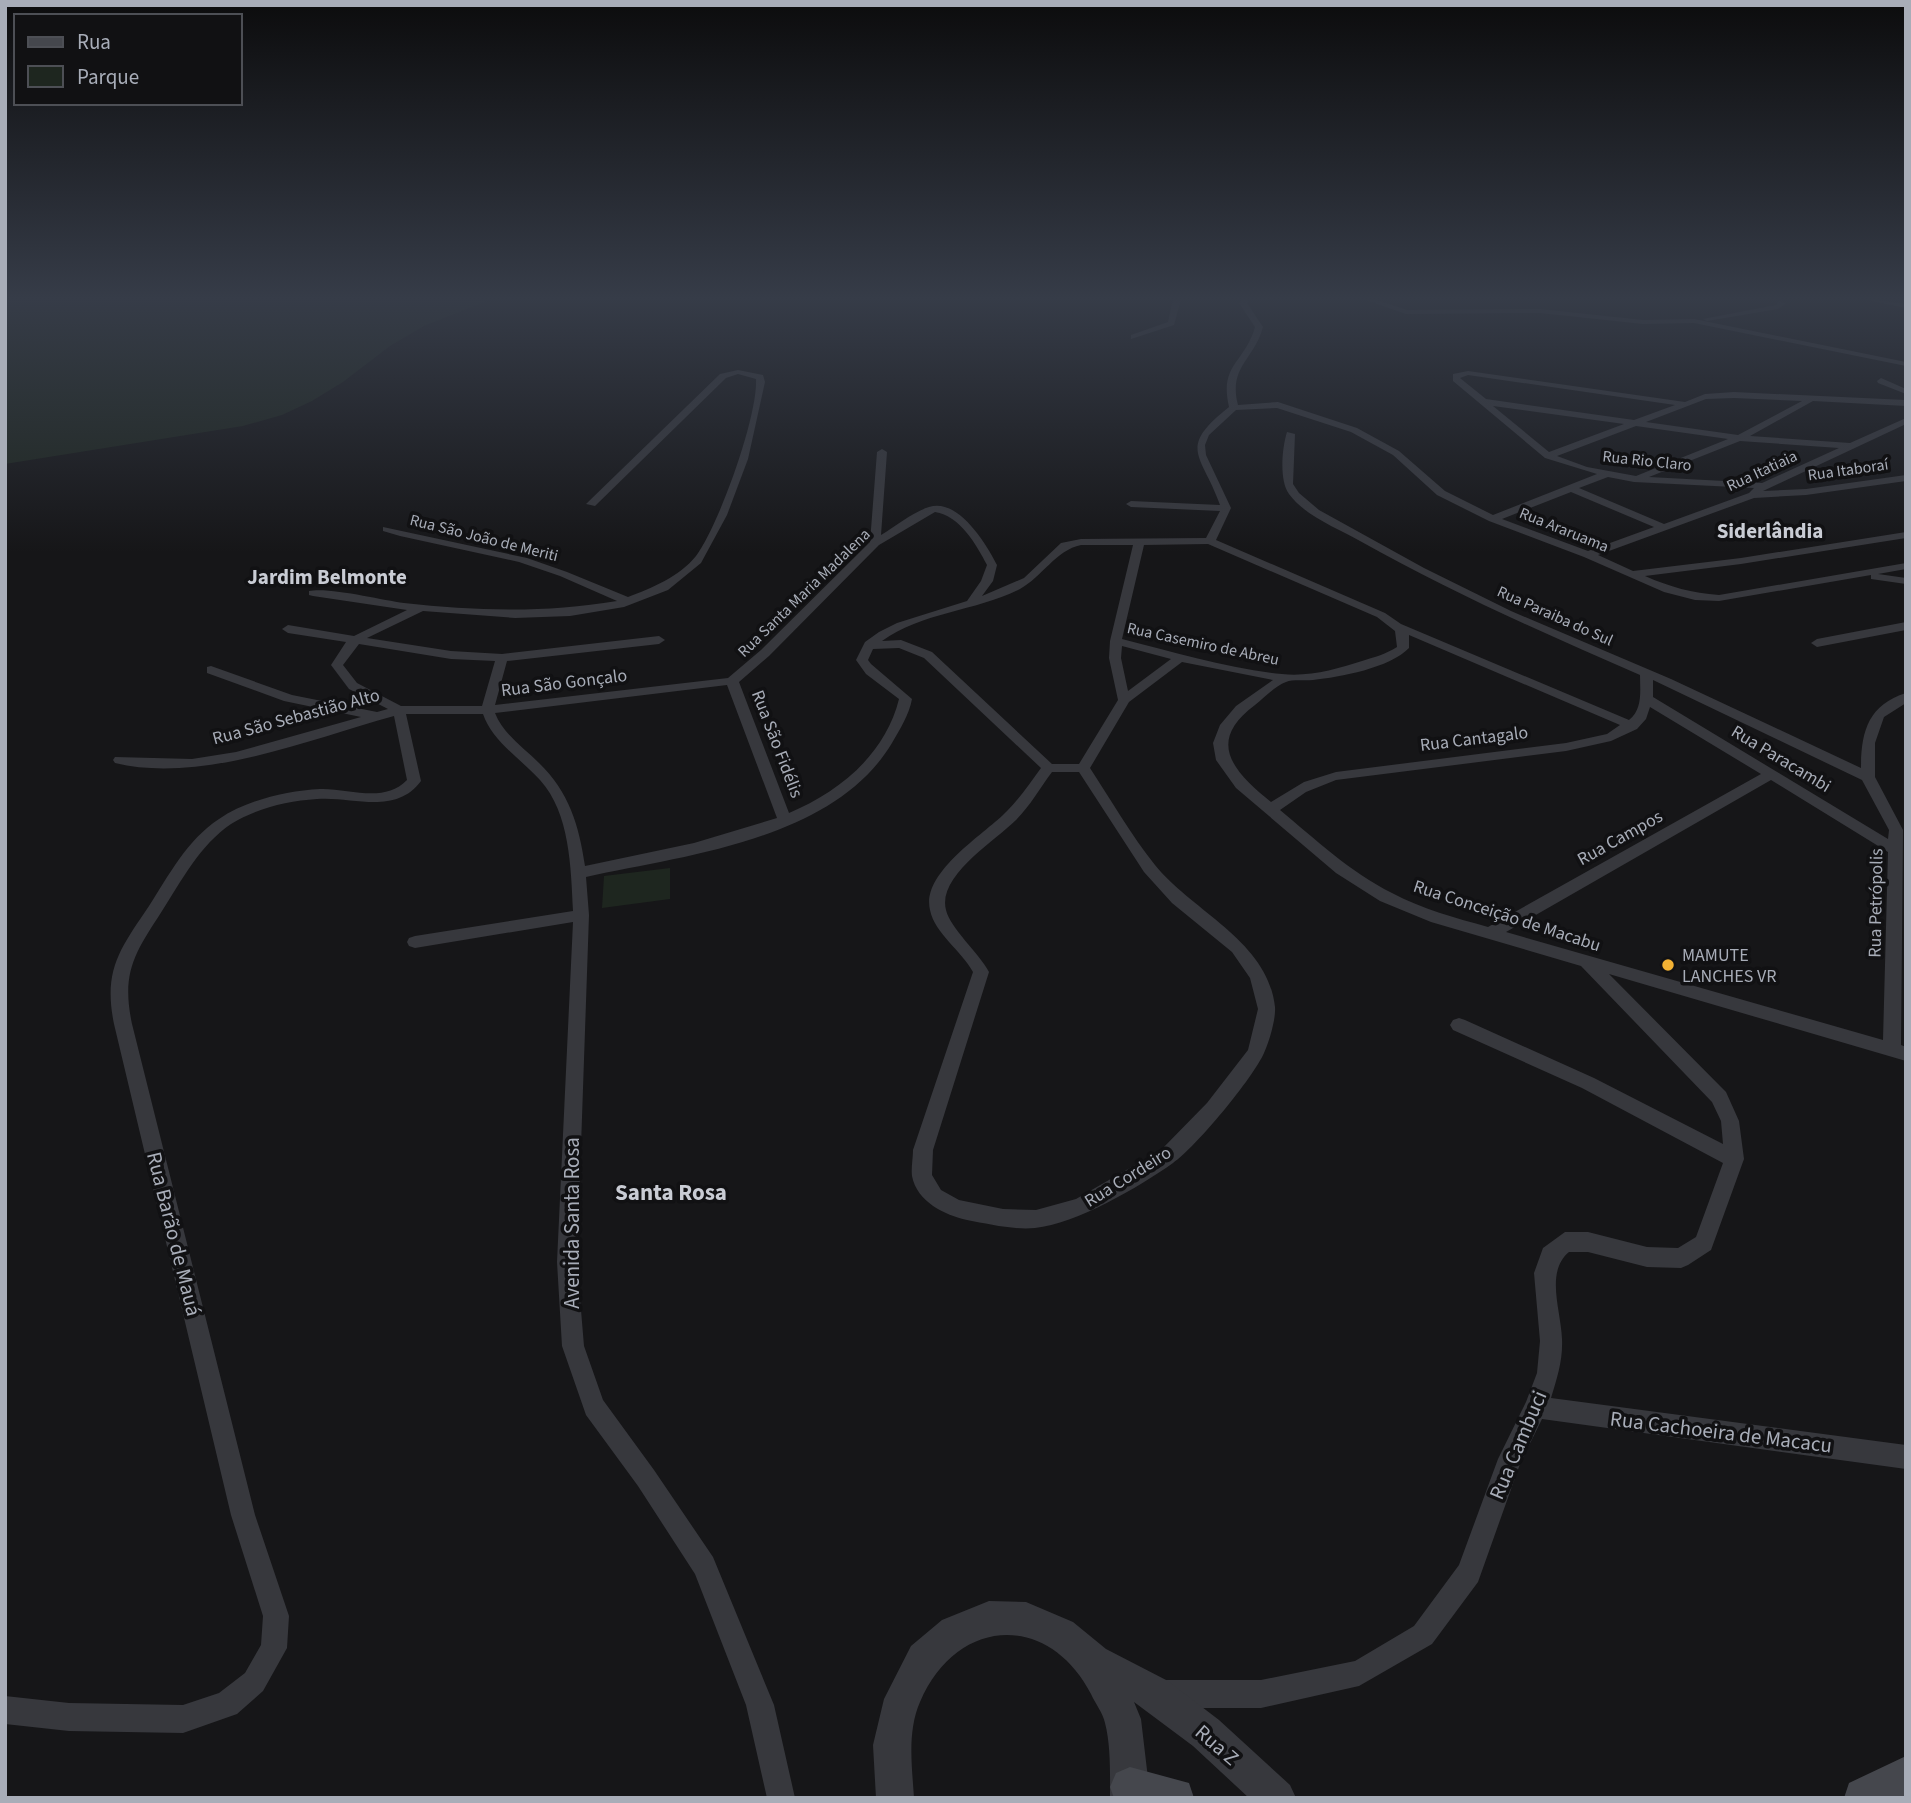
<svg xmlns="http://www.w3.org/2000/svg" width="1911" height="1803" font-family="'Source Sans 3',sans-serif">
<rect width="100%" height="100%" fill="#161618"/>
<path fill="#1e261f" d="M5 299H492L424 326 390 346 343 382 312 401 282 415 243 426 5 464Z
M670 868V899L602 908 604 876Z"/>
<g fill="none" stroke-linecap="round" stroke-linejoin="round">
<path fill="#37383d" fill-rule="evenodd" d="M1173 299H1181L1174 325 1131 339V335L1168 322Z
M1242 299H1249L1247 303 1263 327C1254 360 1228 367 1238 405L1278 402 1357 428 1399 451 1445 491 1493 515 1597 474 1545 458 1453 381V374L1468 371 1685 402 1705 394 1734 392 1906 400V406L1813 401 1750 436 1850 443 1906 418V424L1763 491 1806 489 1906 475V481L1806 495 1754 498 1598 555 1633 571 1741 558 1906 532V538L1741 564 1645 576C1670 587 1692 593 1719 595L1906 563V569L1878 574 1906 578V584L1871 579V575L1719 601 1695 600 1664 592 1584 557 1489 521 1437 495 1393 455 1351 432 1277 408 1236 410 1209 435 1205 445 1206 455 1231 508 1216 540 1385 613 1401 624 1629 720C1643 709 1640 691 1640 675 1545 634 1451 592 1360 541 1337 528 1305 516 1289 494 1279 480 1282 448 1287 432L1295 434 1293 484 1299 493 1319 510 1424 568 1511 611 1671 679 1861 768C1861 732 1868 705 1906 693V703L1884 717 1875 743V777L1903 830 1901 1045 1906 1047V1061L1609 974 1726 1092 1739 1121 1744 1159 1711 1250 1688 1265 1681 1268 1647 1267 1588 1252H1569C1545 1272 1561 1310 1562 1339 1563 1360 1557 1378 1551 1398L1906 1445V1469L1542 1419 1520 1464 1478 1582 1432 1644 1359 1686 1261 1708H1165L1155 1704 1151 1694 1155 1684 1165 1680H1261L1355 1661 1414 1626 1459 1565 1498 1459 1526 1402 1537 1373 1540 1341 1534 1273 1543 1248 1565 1232H1588L1647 1247 1678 1248 1696 1237 1723 1163 1582 1088 1453 1030 1450 1025 1453 1020 1459 1018 1465 1020 1594 1078 1723 1144 1721 1121 1712 1102 1581 966 1431 922 1380 901 1336 873 1236 788 1216 760 1213 743 1220 725 1236 706 1273 680 1182 662 1129 702 1090 768C1111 800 1131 835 1155 865 1193 912 1268 941 1275 1007 1276 1019 1269 1042 1264 1053 1253 1078 1196 1147 1173 1163 1139 1187 1076 1224 1035 1228 1013 1230 989 1224 967 1220 945 1215 917 1202 912 1176 911 1168 913 1158 913 1150L973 972C961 950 935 934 930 910 921 872 985 834 1007 811 1020 798 1030 783 1041 768L924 658 899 648 873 649 868 660 871 664 912 699C909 715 900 729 892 743 834 840 687 855 586 877L589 915 577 1262 584 1346 603 1400 654 1470 713 1557 774 1705 795 1798H767L746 1705 695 1574 638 1486 586 1415 562 1346 557 1262 573 922 415 948 409 946 407 942 409 938 415 936 573 911C571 868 570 813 540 780 521 759 492 741 483 714H406L421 781C395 816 353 796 317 799 287 801 257 808 231 824 200 845 182 880 162 911 135 953 121 972 132 1024L255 1515 289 1616 287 1648 263 1691 237 1714 183 1733 69 1731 5 1724V1696L69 1703 183 1705 219 1693 245 1673 261 1645 263 1616 231 1515 114 1024C103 970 120 949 149 906 169 875 187 840 219 819 247 800 286 791 320 789 349 788 384 804 407 780L394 716C311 739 201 784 115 763L113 760 115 757 192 759 236 752 361 717 284 701 207 673V667L211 666 292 695 377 712 388 709 349 689 331 665 346 642 288 633 282 629 288 625 354 636 407 610 313 596 309 595V591C330 587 381 600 404 603 476 611 546 613 617 601L560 576 519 562 400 536 383 531V527L527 558 567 572 628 597C652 588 679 577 696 556 719 525 758 416 756 379L738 374 726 378 595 506 586 504 720 374 738 370 763 375 765 382 748 459 727 515 701 563 668 590 624 607 570 616 515 618 423 611 367 638 451 651 502 654 659 636 665 640 659 644 507 661 495 705 728 678 761 650 870 542 877 452 882 449 887 452 881 535C896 526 913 512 929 507 958 497 987 545 997 565L993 581 982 596 1024 578 1061 543 1081 539 1206 538 1220 511 1131 507 1126 504 1131 501 1220 505C1202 454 1176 449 1229 407 1219 364 1245 363 1255 327L1239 303ZM1468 375 1675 405 1634 420 1486 399 1460 378ZM1734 398 1802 401 1738 435 1646 422 1706 399ZM1493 406 1624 424 1549 452ZM1636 426 1728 439 1636 476 1587 467 1557 456ZM1740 441 1839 448 1762 483 1649 477ZM1608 477 1634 482 1754 488 1749 493 1664 524 1579 488ZM1571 492 1654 527 1588 551 1502 519ZM935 512C960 516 976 544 987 565L981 581 967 601 897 623 879 632 865 642 856 660 866 674 899 699C885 755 839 792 789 813L739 682 769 656 879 545ZM1208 544 1377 617 1395 631 1397 647C1386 654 1375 657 1362 661 1337 669 1309 677 1282 674 1231 669 1173 652 1122 639L1144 545ZM1081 545H1133L1110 641 1109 658 1118 700 1079 764H1052L932 652 901 640 882 641C922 612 977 611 1020 589 1042 577 1056 550 1081 545ZM1409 635 1620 725 1607 734 1566 743 1336 772 1304 782 1271 802C1234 772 1205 742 1255 705 1264 698 1275 686 1286 682 1293 679 1304 681 1313 680 1340 677 1390 668 1409 648ZM359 644 451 659 495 661 482 706H401L357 683 343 665ZM1122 646 1171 659 1128 691 1121 658ZM1653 680 1862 780 1889 830 1888 839 1653 697ZM727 685 777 818 694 843 585 866C579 825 569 792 539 763 524 748 503 734 495 713ZM1650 707 1761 774 1488 927C1456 918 1422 909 1392 893 1350 872 1315 839 1280 810L1306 792 1336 780 1566 751 1611 741 1637 729 1646 719ZM1052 772H1079L1144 872 1172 903 1232 952 1250 978 1258 1009 1248 1050 1207 1103 1161 1150 1076 1199 1036 1210 1003 1209 959 1200 941 1190 932 1175 933 1150 989 972C979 953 950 928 946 910 937 876 995 841 1016 820 1030 806 1040 788 1052 772ZM1771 780 1888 852 1883 1040 1506 932Z
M1363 299H1374L1407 310 1540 309 1643 320 1694 319 1906 362V366L1694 323 1643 324 1540 313 1406 314Z
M1869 299 1906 304V308L1872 301Z
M1779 301 1786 303 1778 309 1707 321 1703 319 1776 305Z
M1881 378 1906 389V394L1878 383 1877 381Z
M1906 622V630L1817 647 1811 643 1817 639Z"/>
<path fill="#37383d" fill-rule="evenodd" d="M989 1601 1026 1602 1073 1622 1106 1649 1168 1681 1219 1720 1290 1785 1296 1798H1249L1193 1746 1134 1702 1141 1719 1149 1787 1147 1796 1110 1798C1110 1775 1111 1746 1105 1723 1103 1713 1095 1703 1091 1694 1048 1611 956 1617 920 1702 907 1732 912 1766 914 1798H876L873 1745 884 1699 911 1646 942 1620Z"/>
<path fill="#45474d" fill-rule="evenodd" d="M1906 1756V1798H1844L1849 1783Z
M1130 1767 1189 1783 1194 1798H1114L1110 1787 1116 1773Z"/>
</g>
<linearGradient id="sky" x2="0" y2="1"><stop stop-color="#0c0c0d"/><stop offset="0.54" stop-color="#363c48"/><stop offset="1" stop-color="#363c48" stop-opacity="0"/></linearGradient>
<rect width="1911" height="552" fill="url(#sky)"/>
<circle fill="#f2b134" stroke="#111113" stroke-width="2.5" cx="1668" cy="965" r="7"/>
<g text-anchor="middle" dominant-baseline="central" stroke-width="7" stroke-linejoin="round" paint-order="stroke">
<g font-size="16" fill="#a8adb8" stroke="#111113">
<text transform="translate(1647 461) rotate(6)">Rua Rio Claro</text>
<text transform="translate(1848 470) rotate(-8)">Rua Itaboraí</text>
<text transform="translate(1762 471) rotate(-25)">Rua Itatiaia</text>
<text transform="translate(1564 530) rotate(22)">Rua Araruama</text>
<text transform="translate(484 538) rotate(14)">Rua São João de Meriti</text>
<text transform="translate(804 593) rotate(-44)">Rua Santa Maria Madalena</text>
<text transform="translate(1555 616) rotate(24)">Rua Paraiba do Sul</text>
<text transform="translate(1203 644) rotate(12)">Rua Casemiro de Abreu</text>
</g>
<g font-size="18" fill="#a8adb8" stroke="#111113">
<text transform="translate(564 683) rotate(-7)">Rua São Gonçalo</text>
<text transform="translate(296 717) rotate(-15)">Rua São Sebastião Alto</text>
<text transform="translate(1474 739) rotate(-7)">Rua Cantagalo</text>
<text transform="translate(777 744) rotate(69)">Rua São Fidélis</text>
<text transform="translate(1781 759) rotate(31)">Rua Paracambi</text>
<text transform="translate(1620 838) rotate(-29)">Rua Campos</text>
<text transform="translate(1876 903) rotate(-89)">Rua Petrópolis</text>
<text transform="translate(1507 916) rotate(18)">Rua Conceição de Macabu</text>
<text transform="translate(1128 1177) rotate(-32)">Rua Cordeiro</text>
</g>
<g font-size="18" fill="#a8adb8" stroke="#111113" text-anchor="start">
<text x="1682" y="955">MAMUTE<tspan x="1682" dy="21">LANCHES VR</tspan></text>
</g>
<g font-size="21" font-weight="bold" fill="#c9ccd4" stroke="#111113">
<text x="1770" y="531">Siderlândia</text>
<text x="327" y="577">Jardim Belmonte</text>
</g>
<g font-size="21" fill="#a8adb8" stroke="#111113">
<text transform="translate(572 1223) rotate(-90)">Avenida Santa Rosa</text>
<text transform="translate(174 1234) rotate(76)">Rua Barão de Mauá</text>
<text transform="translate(1721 1432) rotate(7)">Rua Cachoeira de Macacu</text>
<text transform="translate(1518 1445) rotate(-67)">Rua Cambuci</text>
<text transform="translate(1217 1745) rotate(41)">Rua Z</text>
</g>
<g font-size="23" font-weight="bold" fill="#c9ccd4" stroke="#111113">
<text x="671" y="1192">Santa Rosa</text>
</g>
</g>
<rect width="1911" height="1803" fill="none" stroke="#a8adb8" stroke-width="14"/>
<rect x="14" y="14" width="228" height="91" fill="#111113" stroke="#4d4f55" stroke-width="2"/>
<rect x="28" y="37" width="35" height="10" fill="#45474d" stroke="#4d4f55" stroke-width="2"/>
<text x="77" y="49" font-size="21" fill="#a8adb8">Rua</text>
<rect x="28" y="66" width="35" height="21" fill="#1e261f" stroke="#4d4f55" stroke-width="2"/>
<text x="77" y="84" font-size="21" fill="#a8adb8">Parque</text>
</svg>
